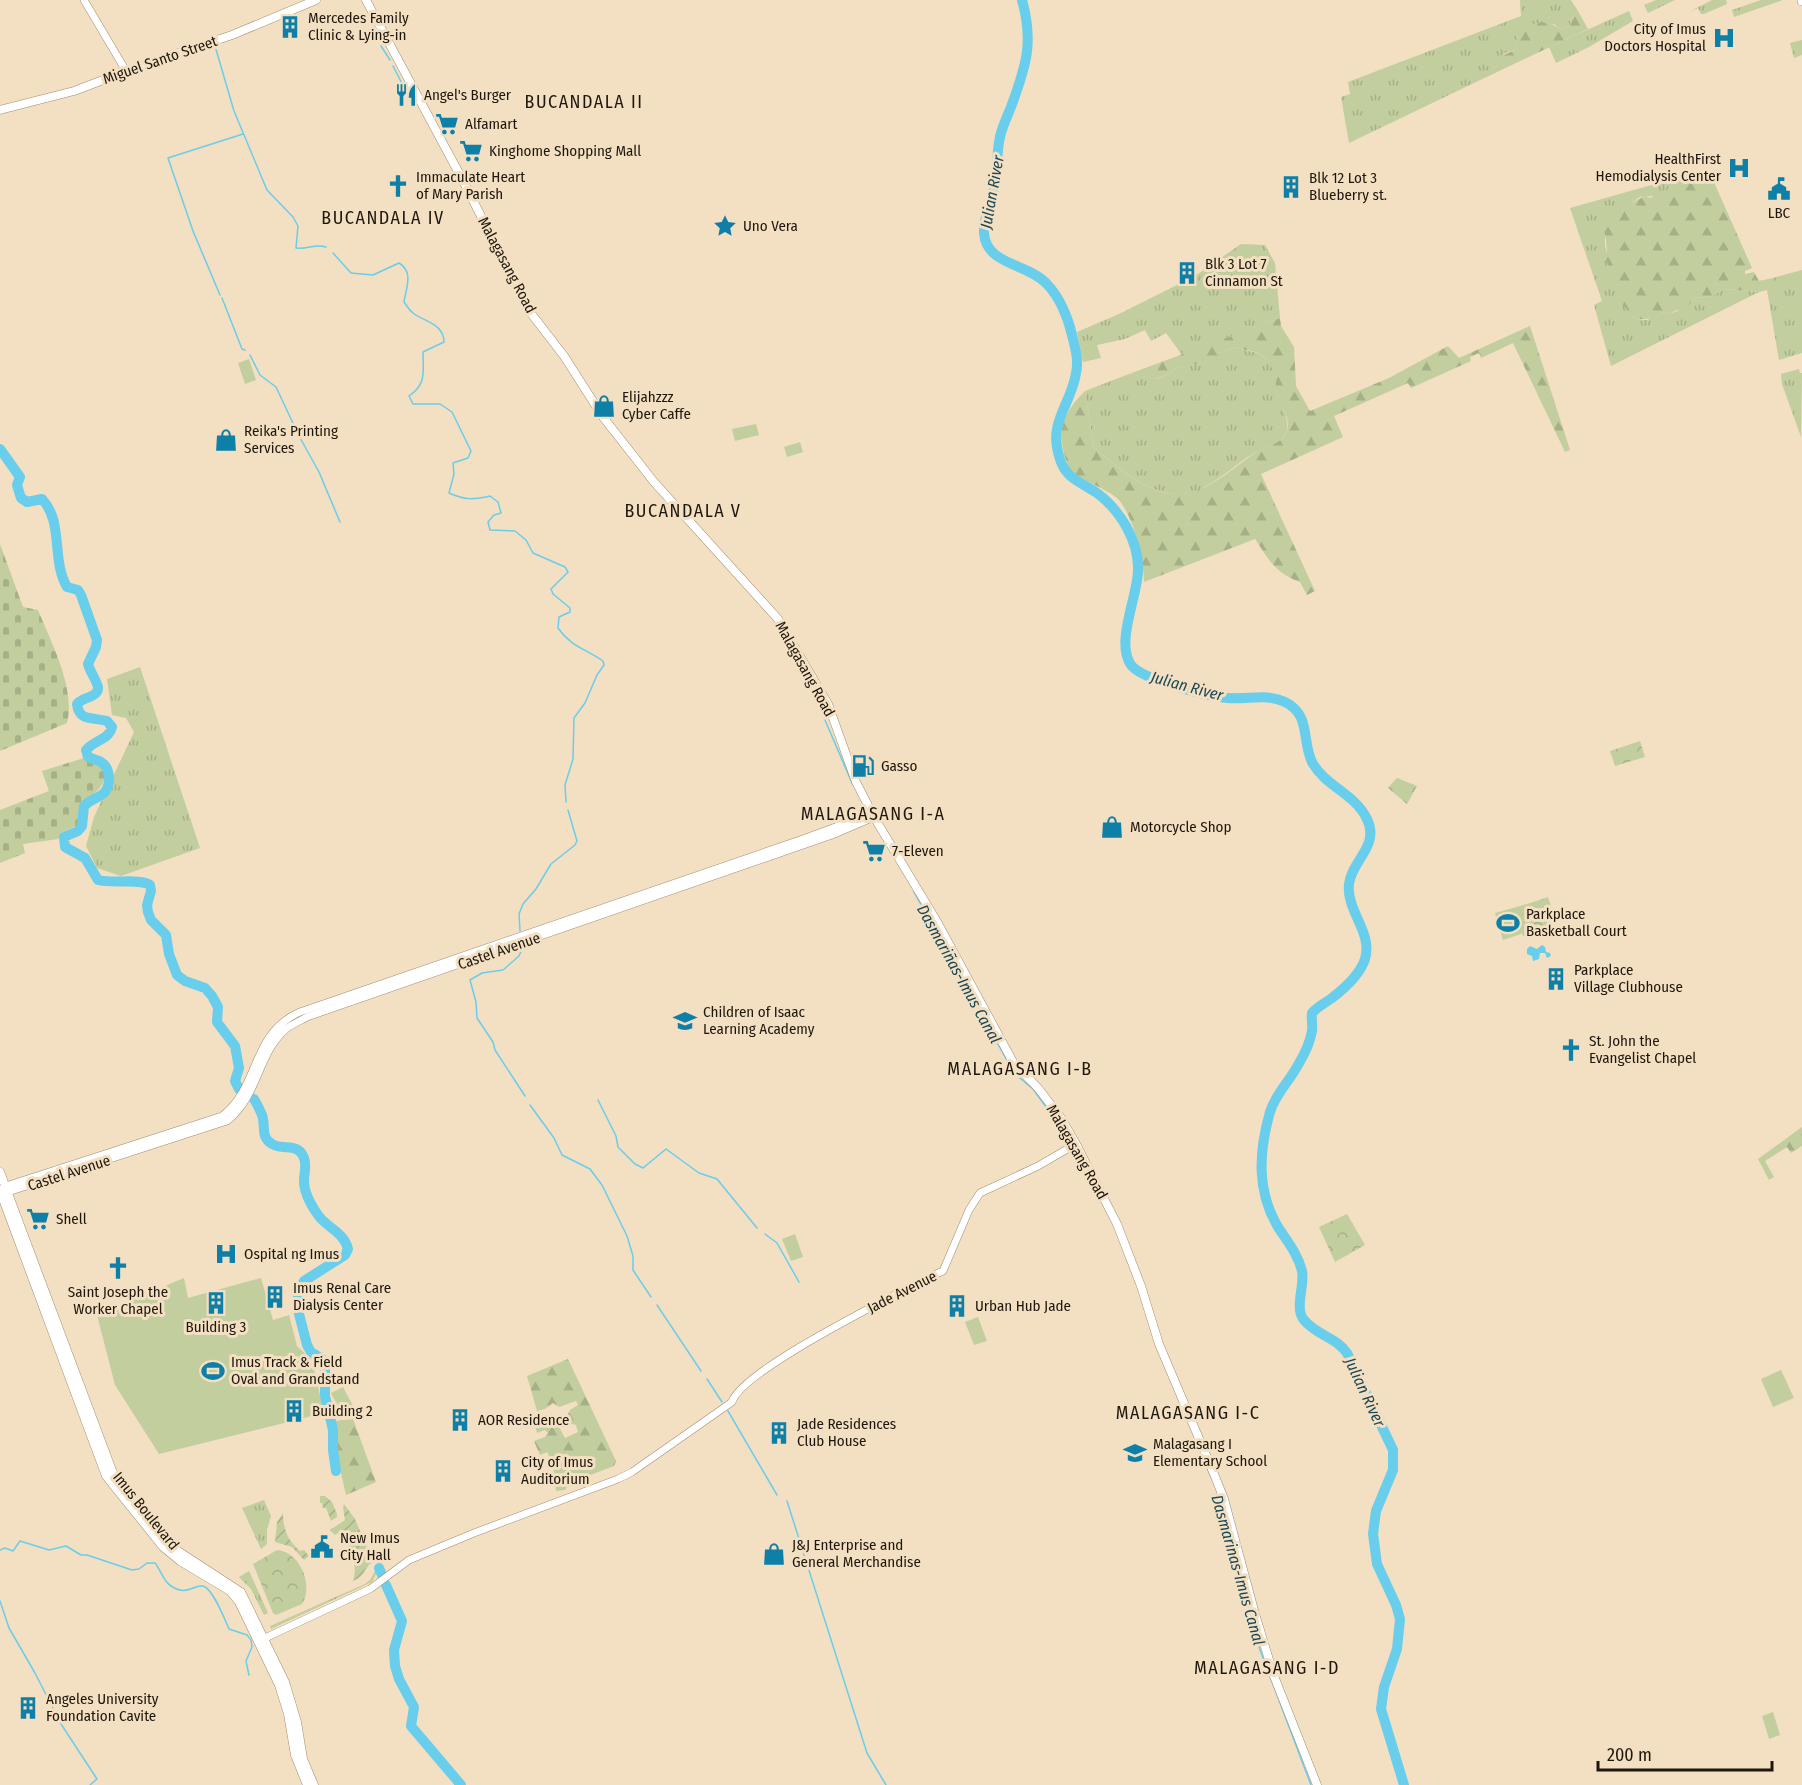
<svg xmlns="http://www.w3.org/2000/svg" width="1802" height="1785" font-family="'Fira Sans Condensed',sans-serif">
<defs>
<pattern id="grass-tufts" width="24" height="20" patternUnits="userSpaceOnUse" patternTransform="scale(1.5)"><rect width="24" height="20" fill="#c2ce9e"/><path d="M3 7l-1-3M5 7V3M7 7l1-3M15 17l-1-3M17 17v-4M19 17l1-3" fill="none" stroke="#a6b087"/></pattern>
<pattern id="forest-firs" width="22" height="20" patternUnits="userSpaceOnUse" patternTransform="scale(1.5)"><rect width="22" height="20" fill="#c2ce9e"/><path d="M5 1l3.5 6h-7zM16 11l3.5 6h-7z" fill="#a6b087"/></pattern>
<pattern id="cemetery-stones" width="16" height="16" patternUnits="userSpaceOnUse" patternTransform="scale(1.5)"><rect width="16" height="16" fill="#c2ce9e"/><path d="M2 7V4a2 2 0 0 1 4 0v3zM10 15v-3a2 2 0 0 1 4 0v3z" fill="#a6b087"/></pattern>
<pattern id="park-crowns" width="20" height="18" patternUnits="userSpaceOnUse" patternTransform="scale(1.5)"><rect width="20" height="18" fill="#c2ce9e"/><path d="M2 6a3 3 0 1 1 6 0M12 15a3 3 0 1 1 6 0" fill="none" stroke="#a6b087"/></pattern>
<pattern id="garden-furrows" width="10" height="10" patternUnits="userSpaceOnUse" patternTransform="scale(1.5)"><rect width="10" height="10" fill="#c2ce9e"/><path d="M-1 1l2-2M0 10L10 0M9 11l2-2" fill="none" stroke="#a6b087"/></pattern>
</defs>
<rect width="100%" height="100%" fill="#f3dfc2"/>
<path fill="url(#grass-tufts)" d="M1520 0H1571L1578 11 1572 17 1569 26 1560 29 1554 24 1521 33 1517 37 1515 50 1505 53 1496 63 1497 72 1349 143 1341 97 1350 94 1348 82 1521 16Z
M1656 0H1675L1648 13 1644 5Z
M1712 0H1726L1727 4 1704 14H1701L1698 8 1687 13Z
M1761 0H1783L1734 17 1732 10Z
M1629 11 1633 21 1589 47 1556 63 1549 47Z
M1802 40V55L1794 58 1790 43Z
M1708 169 1709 171 1691 182 1669 188 1665 195 1640 197 1631 203 1624 202C1615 211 1604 231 1605 244 1607 262 1625 281 1617 298L1636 319 1647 320 1661 312 1669 314 1686 308 1696 298 1711 296 1725 289 1759 292 1611 366 1594 305 1602 301 1570 208Z
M1241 244 1265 245 1275 263 1280 318 1182 355 1166 333 1151 341 1145 330 1125 339 1097 345 1101 358 1083 362 1077 332 1119 314 1195 276Z
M1802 270V353L1779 360 1767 290 1773 278Z
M1236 347C1245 352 1257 350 1265 358 1270 362 1278 374 1277 381 1277 384 1276 387 1276 390 1276 392 1280 396 1281 398 1283 406 1290 426 1286 433 1281 444 1269 445 1260 450 1233 463 1205 499 1172 494 1142 490 1117 466 1094 448L1085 391 1129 374 1158 379 1172 372 1176 368 1207 362 1218 353Z
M1799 369 1800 373H1802L1801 437 1782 384 1781 374Z
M140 667 200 848 121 876 97 868 86 846 94 817 134 732 126 718 112 715 107 679Z
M264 1500 271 1516 267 1530V1544L261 1549 242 1508Z
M376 1569 377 1572 372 1582 271 1629 270 1626 365 1584 370 1580Z
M249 1571 268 1613 264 1615 251 1589 239 1577Z"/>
<path fill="url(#forest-firs)" d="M1578 11 1588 29 1497 72 1496 63 1499 57 1515 50C1516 46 1516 39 1518 36 1527 21 1547 18 1560 29L1569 26 1572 17Z
M1709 171 1752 268 1745 271V274L1754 272 1759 281 1773 278 1767 290 1759 292 1725 289 1711 296 1696 298 1682 312 1677 310 1669 314 1661 312C1654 320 1646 319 1636 319L1616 298C1623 285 1612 273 1606 261 1610 249 1600 224 1608 213 1612 208 1619 206 1624 201L1631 203 1645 196 1650 198 1657 194 1665 195 1668 188 1691 182Z
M1280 318 1281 326 1294 347 1296 386 1310 411 1389 378 1448 346 1459 358 1530 326 1570 450 1565 452 1513 343 1481 358 1479 353 1470 357 1471 361 1411 388 1408 383 1334 416 1343 437 1261 474 1315 591 1307 595 1300 582C1275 573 1269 560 1255 539L1144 582C1144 559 1133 514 1117 498 1109 491 1082 479 1071 473 1056 437 1057 419 1085 391L1094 448C1117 466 1142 491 1173 494 1205 497 1233 467 1258 451 1267 445 1283 444 1287 431 1291 418 1279 399 1275 388L1277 377C1271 367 1267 355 1255 352 1248 350 1242 350 1236 347L1218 353 1208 362 1176 368 1172 372 1157 379 1129 374Z
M1802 1127V1146L1791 1153 1787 1147 1765 1161 1774 1177 1769 1180 1758 1159Z
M568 1359 616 1461 614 1466 569 1483 565 1490 556 1491C555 1478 554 1463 547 1452L540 1455 534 1441 545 1437 548 1433 545 1430 537 1433 534 1421H542L552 1414 565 1438 578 1432 576 1425 569 1423 567 1416 570 1410 578 1405 576 1401 559 1407 553 1403 545 1409 537 1411 527 1376Z
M353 1419 376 1482 346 1495 335 1447 330 1448 327 1422Z"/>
<path fill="url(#cemetery-stones)" d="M0 544 23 607 38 610C51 642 76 689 67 723L0 751Z
M84 758 99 763 106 774C103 788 94 795 82 802L80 812 82 823 61 833 58 839 23 844 25 853 0 863V810L49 791 42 771Z"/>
<path fill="url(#park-crowns)" d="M1640 741 1645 757 1615 766 1610 751Z
M1397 778 1417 786 1407 804 1388 788Z
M1548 897 1557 925 1536 932 1527 904Z
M1347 1214 1365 1245 1335 1262 1319 1227Z
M277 1550C300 1552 314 1585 302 1604L276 1615 273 1613 253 1564Z"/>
<path fill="url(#garden-furrows)" d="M320 1496H325L332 1502 337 1514V1517L331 1521 326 1508H323L322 1503H320Z
M344 1504 355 1519 373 1562C363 1567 367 1575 353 1581 358 1563 352 1546 338 1533L335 1535 330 1530 345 1520 343 1507Z
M283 1513C283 1529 288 1541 300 1551L304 1550 309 1556 304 1560 292 1547 275 1542 277 1522Z"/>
<path fill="#c2ce9e" d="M249 359 256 380 245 384 238 363Z
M756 424 759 435 735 441 732 429Z
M800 442 803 452 787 457 784 447Z
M1527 904 1536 932 1523 936 1521 932V934L1503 940 1495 913Z
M795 1234 803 1257 791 1261 782 1239Z
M184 1278 188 1298 261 1278 273 1320 289 1315 297 1346 312 1360 324 1413 159 1454 115 1385 97 1315Z
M978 1317 987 1341 974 1345 965 1322Z
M1781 1370 1794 1398 1773 1407 1761 1379Z
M343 1387 354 1408 342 1414 331 1393Z
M1773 1712 1780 1735 1769 1739 1762 1716Z"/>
<path fill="#69cdec" d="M1542 945 1545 947 1546 952 1550 953 1551 956 1547 958 1545 953H1540L1539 959 1533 961 1532 956 1527 954V949L1530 946 1537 949Z"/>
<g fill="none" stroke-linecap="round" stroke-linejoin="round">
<path stroke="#69cdec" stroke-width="1.5" d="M215 46 234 111 267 190 293 217 298 226 296 248C307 250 315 243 326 247
M381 46 390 60
M393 66 411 101
M333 253 351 273 373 275 399 263C414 272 406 288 404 302 407 306 409 310 413 313 425 322 444 324 444 342L423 352C423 371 427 384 409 396L413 404H440L452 412 471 451 468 458 453 463 454 474 449 493C465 500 473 500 490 496L498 502 501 513 494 515 488 522 490 530 515 531 526 540 533 553 565 567 568 572 551 589 553 594 570 608V612L559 617 558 628C571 647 586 649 603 661L604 665 597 675 585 703 574 718 573 759 565 785 566 802
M220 295 193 231 168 158 243 134
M222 298 242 349 245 350
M250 355 260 375 276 387 299 436 319 472 340 522
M803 670 808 680
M810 685 852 783
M914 892 1014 1073 1033 1089 1049 1111 1067 1143
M520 931 519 914 523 904 536 889 551 864 575 845 577 841 568 810
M522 949 519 956 503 970 482 973 470 980 476 1002 477 1018 493 1042 495 1050 525 1096
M598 1100 616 1136 618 1147 635 1164 643 1168 666 1149 699 1173 717 1179 757 1228
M530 1105 554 1138 562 1155 590 1169 602 1185 627 1236 633 1256V1270L651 1297
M765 1234 777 1243 799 1282
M657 1305 701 1371
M707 1379 722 1402
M728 1411 777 1495
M1202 1457 1217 1490
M787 1501 867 1753 886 1785
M0 1550 5 1548 13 1551 20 1541 49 1550 66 1546 81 1555H87L132 1570 139 1569 147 1563H155C161 1570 163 1581 171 1586 187 1596 191 1586 202 1586 212 1586 225 1620 229 1629L247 1635 251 1640 252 1647 246 1661 249 1675
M1235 1555 1260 1650 1311 1785
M0 1601 9 1628 35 1673 61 1724 97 1779 90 1785"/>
<path stroke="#69cdec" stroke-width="10" d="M1022 0C1034 43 1026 66 1011 107 1007 117 1002 127 1000 137 996 154 998 172 994 189 991 203 983 218 984 233 986 265 1027 263 1046 283 1059 296 1068 317 1072 335 1075 347 1079 360 1076 373 1071 406 1047 422 1060 459 1066 479 1081 482 1097 493 1120 510 1139 541 1138 570 1138 596 1115 642 1131 665 1142 680 1208 696 1228 698 1248 700 1266 693 1285 702 1312 715 1301 743 1313 764 1327 787 1355 794 1367 819 1380 846 1352 860 1349 884 1346 911 1373 932 1365 959 1360 975 1345 988 1332 998 1325 1003 1318 1006 1312 1013 1311 1019 1313 1026 1312 1031 1310 1043 1304 1055 1298 1065 1289 1082 1276 1093 1270 1112 1259 1151 1256 1190 1278 1227 1287 1241 1298 1254 1302 1271 1305 1286 1294 1308 1304 1320 1316 1335 1336 1337 1347 1353L1393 1450V1470L1376 1511 1373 1534 1377 1564 1396 1605 1400 1619 1397 1649 1384 1687 1381 1709 1404 1785
M0 449 20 477 17 485 21 498 27 502 42 499C64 522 51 560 67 587L78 590 81 595 97 640 96 647 88 664C90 672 96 679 98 687 99 697 83 697 77 704 79 722 93 717 107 721L112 727C109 740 94 740 86 750L88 757C92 759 98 760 101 762 111 768 111 785 104 793 98 798 90 800 84 806L82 826 78 831 64 837 65 847 85 858 98 880C113 884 141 878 150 885L151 891 147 905 148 912 151 920 166 935 169 954 177 975 185 981 205 988 212 996 218 1007 217 1022 235 1046 239 1068 235 1081 239 1089
M254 1099C257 1104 260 1110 262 1115 266 1126 260 1137 272 1144 284 1151 298 1142 304 1158 307 1165 304 1173 304 1181 304 1193 311 1205 318 1215 327 1228 344 1232 348 1249L345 1255 304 1281 298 1296V1310L307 1345 311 1352 325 1361V1396L333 1430V1450L336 1471
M379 1568 382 1575
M386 1585 402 1621 394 1650 395 1666 399 1679 414 1707 411 1726 461 1785"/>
<g stroke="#a08d72" stroke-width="8">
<path id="tertiary" d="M84 0 126 71
M3 1188 6 1186 222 1116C261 1086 250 1034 300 1012L800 840 849 822 871 811
M3 1192H8L227 1121C259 1096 257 1054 286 1029 292 1024 300 1021 307 1017L832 835 874 817
M265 1638 370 1589 409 1560 474 1533 618 1479 632 1472 732 1402C741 1371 888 1299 923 1280L943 1271 969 1210 980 1193 1038 1166 1076 1144"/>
</g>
<g stroke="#a08d72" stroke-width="9">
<path id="secondary" d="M366 0 461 177 530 312 564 356 603 417 654 482 778 619 828 704 856 782 874 817 936 920 1013 1062 1038 1088 1061 1118 1076 1144 1117 1224 1141 1286 1159 1344 1214 1474 1224 1499 1255 1614 1274 1676 1317 1785
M0 110 74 91 140 66 232 35 316 0
M0 1172 113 1473 161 1534 175 1549 241 1592 285 1682 297 1722 303 1759 314 1785
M0 1191 106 1476 163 1547 180 1561 230 1591 239 1602 279 1685 288 1714 295 1755 307 1785"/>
</g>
<g stroke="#a08d72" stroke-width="10">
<path id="trunk" d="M1802 0V1"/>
</g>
<use href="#tertiary" stroke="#fff" stroke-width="7"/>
<use href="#secondary" stroke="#fff" stroke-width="8"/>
<use href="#trunk" stroke="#fff" stroke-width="9"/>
</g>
<defs>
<g id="building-bare" transform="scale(1.8)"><path d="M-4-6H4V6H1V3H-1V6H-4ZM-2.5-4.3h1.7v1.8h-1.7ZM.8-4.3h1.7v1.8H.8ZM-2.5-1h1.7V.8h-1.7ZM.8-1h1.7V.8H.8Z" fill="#0e7fa7" stroke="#f3dfc2" stroke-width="2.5" paint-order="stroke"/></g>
<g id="hospital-bare" transform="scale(1.8)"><path d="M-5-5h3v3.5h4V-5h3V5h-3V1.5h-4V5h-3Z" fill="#0e7fa7" stroke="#f3dfc2" stroke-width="2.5" paint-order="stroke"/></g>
<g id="restaurant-bare" transform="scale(1.8)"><path d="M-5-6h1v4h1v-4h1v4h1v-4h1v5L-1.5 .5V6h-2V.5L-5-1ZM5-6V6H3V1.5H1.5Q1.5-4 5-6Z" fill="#0e7fa7" stroke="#f3dfc2" stroke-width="2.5" paint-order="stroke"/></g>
<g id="supermarket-bare" transform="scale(1.8)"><path d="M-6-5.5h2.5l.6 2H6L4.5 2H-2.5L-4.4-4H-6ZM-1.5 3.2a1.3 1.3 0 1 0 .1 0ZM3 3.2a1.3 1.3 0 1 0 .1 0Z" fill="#0e7fa7" stroke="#f3dfc2" stroke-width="2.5" paint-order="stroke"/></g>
<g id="church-bare" transform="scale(1.8)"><path d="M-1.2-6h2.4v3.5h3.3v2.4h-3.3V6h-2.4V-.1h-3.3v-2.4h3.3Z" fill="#0e7fa7" stroke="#f3dfc2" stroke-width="2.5" paint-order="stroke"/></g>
<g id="civic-bare" transform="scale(1.8)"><path d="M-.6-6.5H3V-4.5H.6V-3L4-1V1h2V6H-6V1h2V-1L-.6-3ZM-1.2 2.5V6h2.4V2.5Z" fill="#0e7fa7" stroke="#f3dfc2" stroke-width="2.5" paint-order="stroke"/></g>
<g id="sight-bare" transform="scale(1.8)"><path d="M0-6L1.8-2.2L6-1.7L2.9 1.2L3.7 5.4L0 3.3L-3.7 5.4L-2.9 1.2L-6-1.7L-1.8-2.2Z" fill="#0e7fa7" stroke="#f3dfc2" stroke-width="2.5" paint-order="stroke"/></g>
<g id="shop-bare" transform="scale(1.8)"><path d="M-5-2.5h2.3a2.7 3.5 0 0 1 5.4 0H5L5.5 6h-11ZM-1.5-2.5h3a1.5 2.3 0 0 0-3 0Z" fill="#0e7fa7" stroke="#f3dfc2" stroke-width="2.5" paint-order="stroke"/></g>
<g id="fuel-bare" transform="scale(1.8)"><path d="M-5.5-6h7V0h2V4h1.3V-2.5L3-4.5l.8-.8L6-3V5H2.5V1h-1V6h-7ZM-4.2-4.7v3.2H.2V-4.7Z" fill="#0e7fa7" stroke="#f3dfc2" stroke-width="2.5" paint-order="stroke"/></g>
<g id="stadium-bare" transform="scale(1.8)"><path d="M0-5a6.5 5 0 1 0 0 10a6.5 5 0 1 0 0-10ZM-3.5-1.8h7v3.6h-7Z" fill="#0e7fa7" stroke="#f3dfc2" stroke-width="2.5" paint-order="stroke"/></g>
<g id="school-bare" transform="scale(1.8)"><path d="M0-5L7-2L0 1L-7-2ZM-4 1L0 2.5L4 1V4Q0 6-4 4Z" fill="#0e7fa7" stroke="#f3dfc2" stroke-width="2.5" paint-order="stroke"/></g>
</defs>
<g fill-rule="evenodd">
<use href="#building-bare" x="290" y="27"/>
<use href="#hospital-bare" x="1724" y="38"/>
<use href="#restaurant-bare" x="406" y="95"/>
<use href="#supermarket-bare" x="447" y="124"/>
<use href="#supermarket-bare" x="471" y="151"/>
<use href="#hospital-bare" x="1739" y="168"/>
<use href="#church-bare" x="398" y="186"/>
<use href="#building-bare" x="1291" y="187"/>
<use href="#civic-bare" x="1779" y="189"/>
<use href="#sight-bare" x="725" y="226"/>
<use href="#building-bare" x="1187" y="273"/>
<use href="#shop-bare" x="604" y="406"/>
<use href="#shop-bare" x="226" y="440"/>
<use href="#fuel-bare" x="863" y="766"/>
<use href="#shop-bare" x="1112" y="827"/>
<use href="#supermarket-bare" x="874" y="851"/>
<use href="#stadium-bare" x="1508" y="923"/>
<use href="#building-bare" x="1556" y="979"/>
<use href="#school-bare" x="685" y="1021"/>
<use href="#church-bare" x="1571" y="1050"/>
<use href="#supermarket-bare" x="38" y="1219"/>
<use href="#hospital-bare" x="226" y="1254"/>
<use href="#church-bare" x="118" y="1268"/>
<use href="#building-bare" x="275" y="1297"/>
<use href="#building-bare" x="216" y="1303"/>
<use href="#building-bare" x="957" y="1306"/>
<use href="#stadium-bare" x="213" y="1371"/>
<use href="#building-bare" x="294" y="1411"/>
<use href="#building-bare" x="460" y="1420"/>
<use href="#building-bare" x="779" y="1433"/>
<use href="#school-bare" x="1135" y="1453"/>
<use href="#building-bare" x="503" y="1471"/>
<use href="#civic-bare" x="322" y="1547"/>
<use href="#shop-bare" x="774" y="1554"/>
<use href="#building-bare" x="28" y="1708"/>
</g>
<g text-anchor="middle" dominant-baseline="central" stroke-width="6" stroke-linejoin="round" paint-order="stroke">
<g font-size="15" fill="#1e170d" stroke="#f3dfc2" text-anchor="start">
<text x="308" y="18">Mercedes Family<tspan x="308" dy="17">Clinic &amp; Lying-in</tspan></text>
<text x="1706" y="29" text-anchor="end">City of Imus<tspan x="1706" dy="17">Doctors Hospital</tspan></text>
<text x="424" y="95">Angel's Burger</text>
<text x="465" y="124">Alfamart</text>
<text x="489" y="151">Kinghome Shopping Mall</text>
<text x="1721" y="159" text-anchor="end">HealthFirst<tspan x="1721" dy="17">Hemodialysis Center</tspan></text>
<text x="416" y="177">Immaculate Heart<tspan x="416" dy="17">of Mary Parish</tspan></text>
<text x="1309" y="178">Blk 12 Lot 3<tspan x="1309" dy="17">Blueberry st.</tspan></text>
<text x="1779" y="213" text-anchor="middle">LBC</text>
<text x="743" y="226">Uno Vera</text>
<text x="1205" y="264">Blk 3 Lot 7<tspan x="1205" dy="17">Cinnamon St</tspan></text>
<text x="622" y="397">Elijahzzz<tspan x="622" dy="17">Cyber Caffe</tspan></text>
<text x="244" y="431">Reika's Printing<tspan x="244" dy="17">Services</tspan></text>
<text x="881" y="766">Gasso</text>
<text x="1130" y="827">Motorcycle Shop</text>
<text x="892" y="851">7-Eleven</text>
<text x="1526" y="914">Parkplace<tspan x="1526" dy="17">Basketball Court</tspan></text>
<text x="1574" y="970">Parkplace<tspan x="1574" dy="17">Village Clubhouse</tspan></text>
<text x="703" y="1012">Children of Isaac<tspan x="703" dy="17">Learning Academy</tspan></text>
<text x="1589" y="1041">St. John the<tspan x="1589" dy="17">Evangelist Chapel</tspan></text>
<text x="56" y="1219">Shell</text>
<text x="244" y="1254">Ospital ng Imus</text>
<text x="293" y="1288">Imus Renal Care<tspan x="293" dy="17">Dialysis Center</tspan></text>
<text x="118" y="1292" text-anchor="middle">Saint Joseph the<tspan x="118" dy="17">Worker Chapel</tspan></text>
<text x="975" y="1306">Urban Hub Jade</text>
<text x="216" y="1327" text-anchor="middle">Building 3</text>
<text x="231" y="1362">Imus Track &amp; Field<tspan x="231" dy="17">Oval and Grandstand</tspan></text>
<text x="312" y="1411">Building 2</text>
<text x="478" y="1420">AOR Residence</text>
<text x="797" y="1424">Jade Residences<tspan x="797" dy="17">Club House</tspan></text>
<text x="1153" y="1444">Malagasang I<tspan x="1153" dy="17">Elementary School</tspan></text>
<text x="521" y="1462">City of Imus<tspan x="521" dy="17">Auditorium</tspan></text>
<text x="340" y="1538">New Imus<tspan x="340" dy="17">City Hall</tspan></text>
<text x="792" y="1545">J&amp;J Enterprise and<tspan x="792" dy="17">General Merchandise</tspan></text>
<text x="46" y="1699">Angeles University<tspan x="46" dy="17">Foundation Cavite</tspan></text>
</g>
<g font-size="15" fill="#1e170d" stroke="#f3dfc2">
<text transform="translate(160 60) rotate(-19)">Miguel Santo Street</text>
<text transform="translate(507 265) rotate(62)">Malagasang Road</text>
<text transform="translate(805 669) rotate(61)">Malagasang Road</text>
<text transform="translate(499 951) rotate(-19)">Castel Avenue</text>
<text transform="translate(1077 1152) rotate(60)">Malagasang Road</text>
<text transform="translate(69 1173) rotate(-18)">Castel Avenue</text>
<text transform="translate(902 1292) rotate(-27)">Jade Avenue</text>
<text transform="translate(146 1511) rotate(51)">Imus Boulevard</text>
</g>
<g font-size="16" font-style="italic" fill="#1b4755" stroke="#f3dfc2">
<text transform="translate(992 192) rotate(-80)">Julian River</text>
<text transform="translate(1187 686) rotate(15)">Julian River</text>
<text transform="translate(959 974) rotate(61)">Dasmariñas-Imus Canal</text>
<text transform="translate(1365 1392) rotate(65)">Julian River</text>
<text transform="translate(1238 1570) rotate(74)">Dasmarinas-Imus Canal</text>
</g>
<g font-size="18" letter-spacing="1.5" fill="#1e170d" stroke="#f3dfc2">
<text x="584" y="102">BUCANDALA II</text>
<text x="383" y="218">BUCANDALA IV</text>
<text x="683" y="511">BUCANDALA V</text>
<text x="873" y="814">MALAGASANG I-A</text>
<text x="1020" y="1069">MALAGASANG I-B</text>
<text x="1188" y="1413">MALAGASANG I-C</text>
<text x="1267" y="1668">MALAGASANG I-D</text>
</g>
</g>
<path d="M1598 1761v9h174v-9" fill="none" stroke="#1e170d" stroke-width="3"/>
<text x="1607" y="1761" font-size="18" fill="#1e170d" stroke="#f3dfc2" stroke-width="4.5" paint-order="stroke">200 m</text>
</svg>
